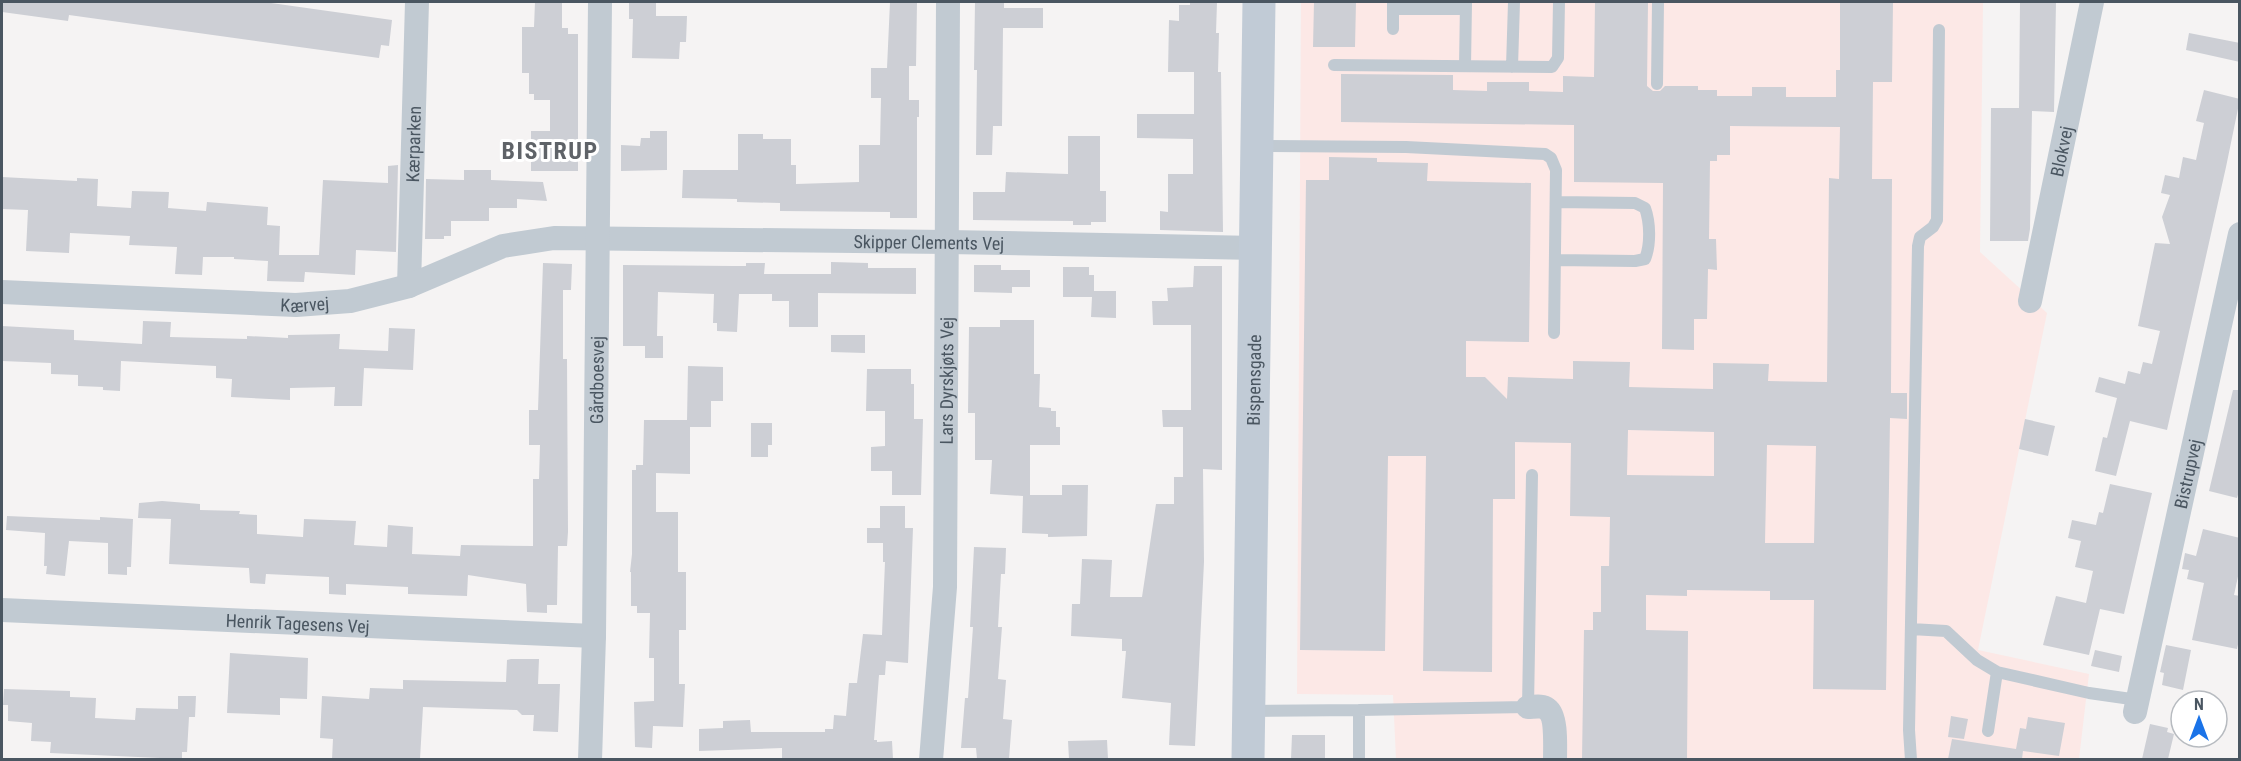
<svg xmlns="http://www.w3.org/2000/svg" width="2241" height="761" font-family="'Roboto Condensed',sans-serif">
<rect width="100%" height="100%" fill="#f5f3f3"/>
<path fill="#fce8e6" d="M1301 2H1983L1980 252 2047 313 1978 650 2089 674 2079 759H1396L1393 695 1297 694Z"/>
<path fill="#cdcfd5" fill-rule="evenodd" d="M2 2H264L392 20 389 46 381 45 379 58 69 15 68 21 2 12Z
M535 2H562V28H568V34H578V171H531V131H550V100H534V94H529V73H522V27H534Z
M629 2H656V16H687L686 42H680L679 59 632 58 633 19H629Z
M890 2H917L916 66H909V100H919V117H917V218H890V212L780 211V203L737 202V199L682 198 683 170H738V134H763V139H791V165H796V184L859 182V145H880L881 98H871V68H887Z
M975 2H1004V8H1043V28H1003L1002 126H993L992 155H976L977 70H974Z
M1190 2H1217L1216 33H1219L1218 72H1221L1223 232 1160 230V211L1168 212V174H1193V139L1137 138V114H1194V72H1168L1169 20 1179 21V5H1190Z
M1314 2H1356L1355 47H1313Z
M1595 2H1648L1647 86 1653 91H1660L1665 86H1698V90H1717V96H1752V87H1786V97H1836V70H1840V2H1893L1892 82H1873L1872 179H1892L1891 393H1907V419L1890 418 1886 690 1813 689 1814 600H1770V591L1687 590V596L1646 595V630L1688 631 1687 759H1582L1584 630H1593V612H1601V566H1609L1610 517 1570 516 1571 443 1515 442V499H1493L1492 672 1423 671 1426 456H1388L1385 651 1300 650 1306 180H1329V157L1377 158V162L1428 163 1427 181 1531 183 1529 342 1466 341V377H1485L1507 399 1508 377 1573 379V361L1630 362 1629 387 1713 389V363L1769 364 1768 381 1827 382 1829 178 1839 179 1840 127 1730 126V155H1717V161H1710L1709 239H1716L1717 270 1708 269 1707 319H1694V350L1662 349 1663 183 1574 182V125L1341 122V74L1453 75V90L1487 91V82H1529V91L1563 92V76L1594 77ZM1628 430 1714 432V476L1627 475ZM1767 445 1816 446 1814 543H1765Z
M2020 2H2056L2054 112 2032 111 2030 229 2028 241H1990L1991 108H2019Z
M2189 33 2240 43V62L2186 50Z
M2204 90 2240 99 2226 167 2167 430 2130 421 2116 476 2095 471 2103 437 2107 438 2117 398 2095 392 2099 377 2125 384 2128 371 2140 374 2143 362 2152 364 2160 331 2138 326 2155 243 2170 244 2162 217 2170 195 2161 193 2165 175 2179 178 2183 157 2196 160 2204 123 2196 121Z
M650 131H667V170L621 171V145L640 146 641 138H650Z
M1068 136H1100V191H1106V222H1091V225H1073V221L973 220V192H1005L1006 172 1068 174Z
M398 165 396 252 356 250 355 275 305 272 304 282 267 281 268 261 234 259V257H203L202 275 175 274 177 247 129 245 130 236 70 233 69 253 26 251 28 210 2 209V177L77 181V178L98 179 97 206 131 208 132 191 169 192 168 208 206 211 207 202 268 207 267 225 280 226 279 255H319L323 180 388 183V166Z
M464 170H491V180L543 182 547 201 517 199V208H489V221H451V236H444V239H425L426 179 464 180Z
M831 262 868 263V268H916V294L818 293V327H789V301H772V294H739L737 332 717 331V323H713L714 294 658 292 657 336H663V358H645V346H623V265L733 266H746V263H765L764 274H831Z
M543 263 572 264 571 290H563V359H567L568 532 567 546H558L557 605H547V613L527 612 526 584 468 575 467 596 408 594V587L346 584V595L329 594V577L266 574 265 584 250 583 249 568 169 564 171 519 138 518 139 503 162 501 200 504V510L240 511 239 514 257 515V534L303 537 304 519 356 521 354 545 387 547 388 525 413 527 412 554 460 556 461 545 533 546V479H539L540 445H529V410H538Z
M974 265H1001V270H1030V287H1012V293L974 292Z
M1194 266H1222V470L1203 469 1204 562 1195 746 1169 745 1171 703 1122 698 1126 651H1122V639L1071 636 1072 604H1080L1082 559 1112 560 1110 597H1142L1156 504H1174V477H1183V427H1163L1162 410H1191V325H1153L1152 301H1168L1167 288 1193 287Z
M1063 267H1089V275H1094V291H1116V318L1091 317 1092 297H1063Z
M1000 320H1034V374H1040L1039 407 1051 408V411H1056V427H1060V445H1030V495H1062V485H1088L1087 536 1048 537V534L1022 533 1023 496 990 494 992 460H975V413H968L969 327H1000Z
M143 321 171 322 170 337 247 339V336L288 338V335L340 334 339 349 388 351 389 328 415 329 413 370 364 368 362 406H334L335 387 290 388V400L231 397 232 379 216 378V366L121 361 120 391 103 390V387L78 386V375L51 374V363L2 361V326L74 330V340L142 344Z
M831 335H865V353L831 352Z
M688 366 723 367V401H711V427H690V474L656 473V512H678V572H686V630H679V684H685L683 727 653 726 652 748 635 747 634 702 654 701V658H649L650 613H637V606H631V572H630L632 554V470H636V465H643L644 420H687Z
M867 369H911V384H914V419H923L921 495H892V471H871V447L885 446V411H866Z
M2233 390H2240V488L2237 498 2209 491Z
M2025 419 2055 426 2048 456 2019 449Z
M751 423H772V445H768V457H751Z
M2110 484 2152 493 2124 614 2100 609 2089 655 2043 645 2056 596 2086 603 2093 571 2075 567 2081 541 2068 538 2072 520 2096 525 2099 512 2103 513Z
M880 506H905V528H913L908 663 886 661 885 675H879L874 740H877V742L892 741 893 759H782V748L699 751V729L723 728V721L750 720 751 732H825V729H833L834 715 846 716 849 683H857L863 634 882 635 885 562H883V543H867V528H880Z
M7 516 100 520V517L133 519 131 567H127V575L108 574V543L69 541 65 576 46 574 47 566H44L45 533 6 530Z
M2203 529 2240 538V567L2234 595 2240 596V635L2237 649 2192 640 2204 583 2187 579 2189 570 2182 569 2185 553 2196 556Z
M974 547 1006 548 1005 574H1001L998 627H1002L998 679 1006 680 1003 719 1012 720 1009 759H977L976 748H961L965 698H968L973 627H970Z
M2166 645 2191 650 2183 690 2162 685 2164 673 2160 672Z
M2095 650 2122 656 2119 672 2091 666Z
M230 653 308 658 307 699 280 698V715L227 713Z
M511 659H539L538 684H560L558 732 533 731 534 715H522L517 710 423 707 420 759H332L333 739 320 738 322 696 369 699 370 688 403 689V680L506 682 507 660Z
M4 689 70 691V697L96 698 95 718 135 720 136 708 178 709V696H196L195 717H189L187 752H182V759L50 753 51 742 31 741 32 723 8 721V705H3Z
M1951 716 1968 719 1964 739 1948 737Z
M2028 717 2065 723 2059 756 2023 751 2022 759H1948L1952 739 2016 749 2020 728 2026 729Z
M2150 724 2168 728 2167 732 2174 734 2168 759H2142Z
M1292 735H1325V759H1291Z
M1107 740 1108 759H1069L1068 741Z"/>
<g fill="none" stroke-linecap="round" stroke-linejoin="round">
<path stroke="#c1cad2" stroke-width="12" d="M1393 9H1466
M1393 29V3
M1334 65 1552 67 1558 58 1559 2
M1465 66 1466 3
M1512 67 1514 2
M1657 84 1658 2
M1258 146 1406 147 1545 154 1551 158 1556 170 1554 333
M1555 260 1635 261 1645 259C1651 244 1650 222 1645 208L1635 203 1556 202
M1911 629 1946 631 1977 660 1997 672 2089 693 2138 700
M1359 710 1528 707 1532 475
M1251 711 1359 710V760
M1988 731 1997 672
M1911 760 1909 730 1918 246 1920 237 1933 227 1937 220 1939 30"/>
<g stroke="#c1cad2" stroke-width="24">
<path id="s1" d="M409 286 417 2"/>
<path id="s2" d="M2 292 296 305 350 301 409 286 503 246 554 238 948 242 1257 248"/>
<path id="s3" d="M2030 301 2092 2"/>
<path id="s4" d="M2 610 594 636"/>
<path d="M1528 707C1534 707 1542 705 1547 709 1557 716 1555 747 1555 760"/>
<path id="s5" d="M2135 712 2240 234"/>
<path id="s6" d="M590 760 594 636 600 2"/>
<path id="s7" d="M931 760 945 587 948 2"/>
</g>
<path stroke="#c1cbd6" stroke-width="33" id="s8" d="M1248 760 1259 2"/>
</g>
<g text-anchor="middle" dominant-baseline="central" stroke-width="6" stroke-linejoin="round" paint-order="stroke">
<g font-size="18" fill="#4a5661" stroke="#fff">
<text stroke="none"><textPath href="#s1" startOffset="142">Kærparken</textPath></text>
<text stroke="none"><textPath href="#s3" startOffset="153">Blokvej</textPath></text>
<text stroke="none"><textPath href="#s2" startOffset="938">Skipper Clements Vej</textPath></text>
<text stroke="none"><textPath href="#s2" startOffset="303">Kærvej</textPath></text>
<text stroke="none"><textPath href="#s6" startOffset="380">Gårdboesvej</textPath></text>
<text stroke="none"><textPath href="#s7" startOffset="380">Lars Dyrskjøts Vej</textPath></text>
<text stroke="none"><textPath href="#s8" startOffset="380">Bispensgade</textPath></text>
<text stroke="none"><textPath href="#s5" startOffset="244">Bistrupvej</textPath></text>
<text stroke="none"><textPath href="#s4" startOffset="296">Henrik Tagesens Vej</textPath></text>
</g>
<g font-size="24" font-weight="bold" letter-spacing="1.5" fill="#5f6368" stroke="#fff">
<text x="550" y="151">BISTRUP</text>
</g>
</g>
<rect width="2241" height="761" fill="none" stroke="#4a5661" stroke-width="6"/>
<g transform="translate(2199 719)"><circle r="28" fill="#ffffff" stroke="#b7bbc0" stroke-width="1.5"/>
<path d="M0-4.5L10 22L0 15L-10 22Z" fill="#1a73e8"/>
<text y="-9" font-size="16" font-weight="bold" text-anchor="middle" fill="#4a5661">N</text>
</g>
</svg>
